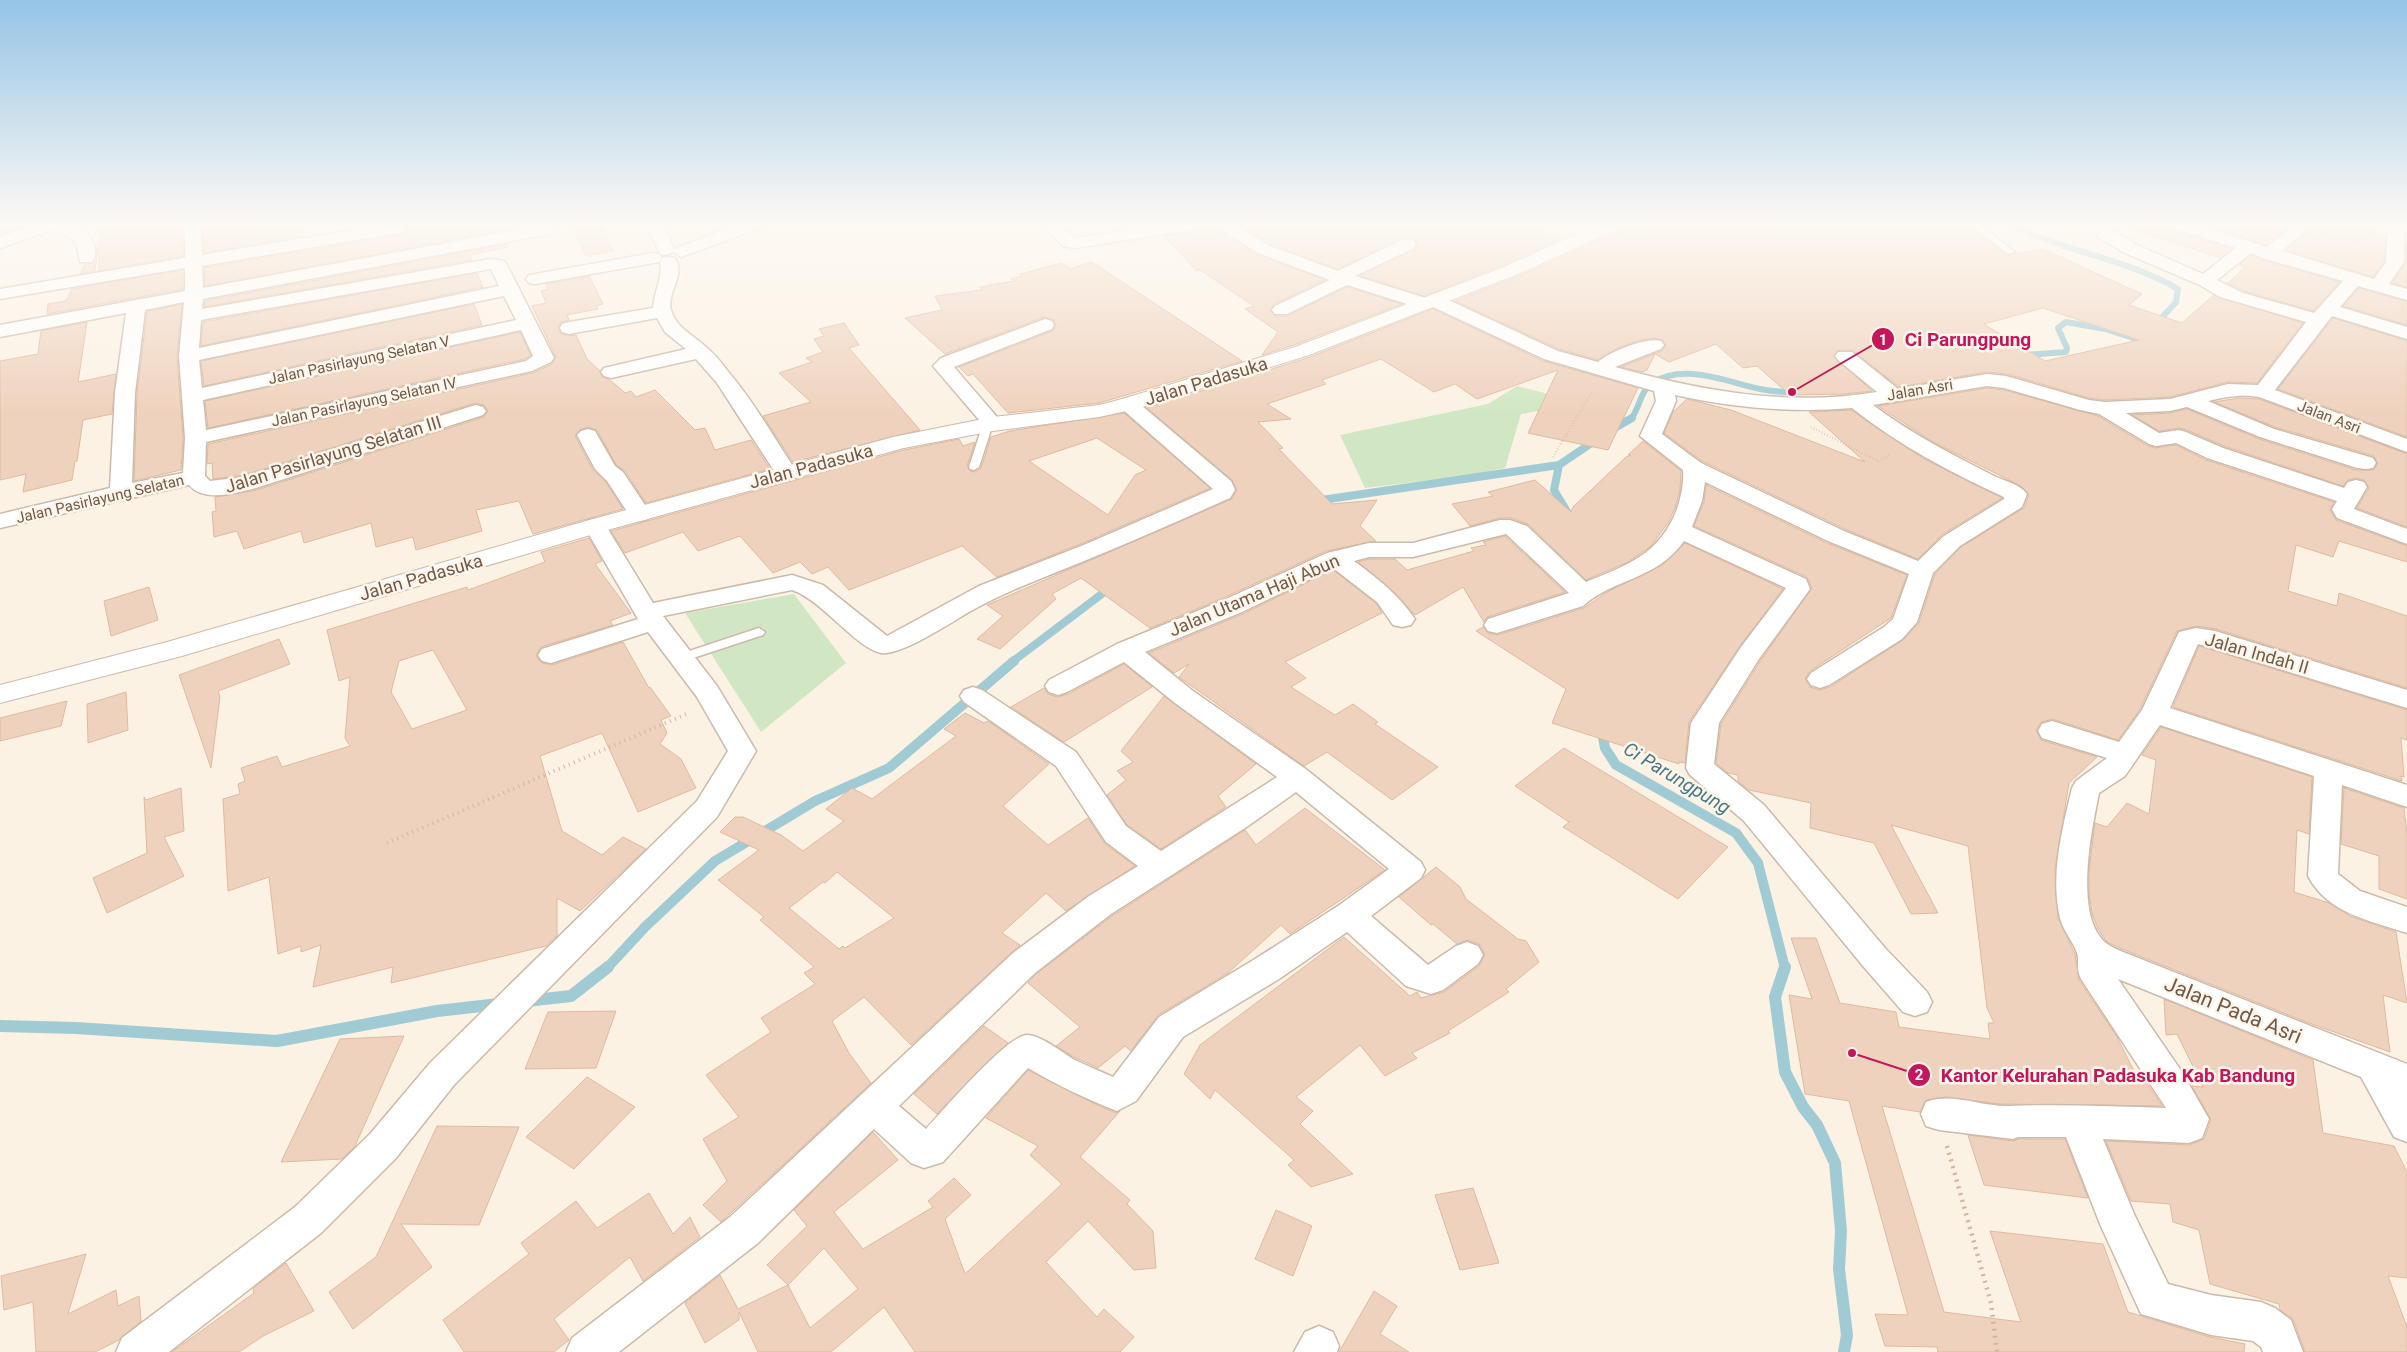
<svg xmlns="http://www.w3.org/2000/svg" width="2407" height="1352" font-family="Roboto,sans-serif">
<rect width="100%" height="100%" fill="#fbf2e4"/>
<path fill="#d1e7c3" d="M1517 386 1552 395 1544 410 1521 414 1505 468 1471 475 1365 488 1340 435 1488 404Z
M794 594 846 663 761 732 685 613Z"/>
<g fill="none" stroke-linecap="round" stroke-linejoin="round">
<path stroke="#a0cbd4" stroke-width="6" d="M2010 224C2064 252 2125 258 2178 289L2176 302 2158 322 2159 325
M2024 355 2066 352 2067 348 2058 328 2066 322 2105 329 2149 343
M1850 383 1899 376
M1631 419C1639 409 1641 390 1652 383 1684 362 1727 382 1760 389 1773 392 1785 392 1798 392"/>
<path stroke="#a0cbd4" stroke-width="8" d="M1611 430 1632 418
M1315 501 1559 465
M1569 515 1554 490 1559 465 1596 440
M1012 662 1111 587"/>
<path stroke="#a0cbd4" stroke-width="10" d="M1601 727 1605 748 1616 765 1736 833 1758 863 1785 968
M607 968 645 927 715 861 815 801 889 768 1014 661"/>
<path stroke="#a0cbd4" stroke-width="12" d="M1785 967 1775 997 1785 1072 1803 1107 1817 1125 1835 1163 1841 1231 1839 1269 1847 1335 1844 1352
M526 1001 571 996 608 967
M0 1026 76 1028 277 1041 437 1011 499 1004"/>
<path fill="#badce3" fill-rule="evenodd" d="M0 224H44L39 231 0 244Z"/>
</g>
<path fill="#efd2bd" stroke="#e0b99e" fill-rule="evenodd" d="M99 224H183V256L99 271Z
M203 224H301L302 236 204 253Z
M416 224H496L500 231 205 286 204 268 403 234 406 226Z
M571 224H600L613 251 586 256Z
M1238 224H1527L1561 239 1503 265 1424 296 1360 276 1415 250 1418 243 1414 238H1401L1338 269 1271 244Z
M1642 224H1967L2007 255 2043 249 2142 294 2129 305 2182 323 2214 295 2303 323 2257 383 2228 382 2170 397 2105 400 2089 398 2007 374 1987 372 1899 387 1852 350H1838L1834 357 1872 391 1844 394 1790 395 1757 366 1743 368 1716 344 1669 362 1655 354 1647 370 1642 372 1621 367 1662 351 1666 345 1662 340 1654 338 1637 341 1618 348 1598 360 1559 349 1455 301 1517 277 1610 235ZM2043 308 2139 340 2045 361 1984 324Z
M2134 224H2165L2168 229 2232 249 2220 258 2133 229Z
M2202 224H2272L2284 231 2267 245Z
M2304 224H2348L2386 236 2384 261 2373 277 2286 250 2305 233Z
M1216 228 1257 255 1325 280 1274 304 1270 310 1275 316H1288L1347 287 1402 304 1294 345 1262 355 1278 332 1245 309 1254 306 1200 270 1197 271 1164 236Z
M2406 242H2407V287L2392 283 2406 263Z
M507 244 508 247 470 255 472 260 204 307 205 301Z
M96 247H98L95 271 80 274 85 264 94 263 97 255Z
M2251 255 2261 260 2340 282 2313 311 2244 291 2228 283 2246 267 2239 265Z
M1092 262 1242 361 1099 403 1008 413 973 374 968 376 959 367 1053 331 1056 326 1054 320 1044 317 945 354 905 318 942 310 935 296 982 290 980 287 1014 281 1011 279 1022 276 1020 274 1062 263 1070 269Z
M183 270V289L47 314 48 304 66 301 72 289Z
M477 273 483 287 201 346 203 322Z
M589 276 603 304 596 306 598 309 567 315 569 320 561 322 558 327 560 333 568 336 576 335 587 359 600 371 602 377 609 379 625 393 631 391 636 397 655 390 695 430 705 428 715 450 751 440 770 469 646 503 625 471 616 465 597 430 587 427 580 430 575 436 593 470 606 482 623 509 533 534 519 501 476 510 482 531 416 550 413 537 376 547 371 523 304 543 301 531 244 549 237 531 214 537 212 512 216 511 215 497 257 490 484 417 488 411 484 405 475 403 244 475 213 479 212 463 207 464 208 444 533 373 552 364 556 357 532 306 546 303 541 291 548 289 546 284Z
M2359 288 2407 302V325L2343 306Z
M182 304 177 356 183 438 181 470 134 481 137 393 147 312Z
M474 304 482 325 204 386 201 361Z
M1433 309 1543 361 1638 388 1608 450 1528 433 1558 370 1477 399 1455 384 1434 392 1381 359 1322 380 1326 384 1267 404 1291 419 1258 422 1283 448 1279 449 1332 504 1377 500 1360 526 1376 541 1326 551 1223 598 1150 628 1081 578 1052 594 1056 599 1000 649 977 639 1003 616 987 605 1232 499 1237 489 1232 480 1147 408 1310 357Z
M2333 318 2407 341V437L2278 389Z
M87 322 78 382 116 374 112 414 83 420 77 461H75L72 480 23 492 26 474 0 480V361L38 354 41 331Z
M844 323 859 345 849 348 920 430 793 462 763 416 811 402 779 373 812 362 806 358 823 352 814 339 824 336 819 329Z
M520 332 531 355 525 359 208 428 205 401Z
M1987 388 2004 390 2098 416 2148 446 2156 448 2176 445 2206 460 2334 502 2330 510 2336 520 2407 546V562L2339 541 2333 557 2296 545 2288 591 2337 606 2339 593 2407 616V688L2216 629 2196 626 2177 631 2140 709 2118 740 2053 719 2041 722 2036 730 2041 740 2097 757 2069 783 2055 869 2058 918 2075 954 2079 980 2117 1037 2139 1081 2146 1082 2162 1106 1999 1104 1946 1097 1926 1100 1920 1112 1882 1106 1944 1312 2021 1322 1990 1231 2103 1244 2128 1312 2210 1337 2245 1344 2244 1352H1938L1937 1347 1885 1346 1875 1314 1908 1315 1849 1101 1805 1094 1789 995 1812 999 1791 938H1816L1840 1003 1896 1012 1899 1027 1990 1039 1988 1023H1994L1987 1008 1968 846 1891 825 1938 913 1911 914 1874 843 1810 828 1811 803 1749 790 1738 781V775L1728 773 1716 763 1721 724 1761 660 1812 588 1807 577 1694 526 1704 502 1706 485 1827 543 1907 575 1891 618 1810 671 1805 678 1810 687 1819 690 1830 687 1903 640 1919 623 1935 574 1961 547 2024 508 2029 495 2021 486 1933 442 1878 406Z
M2239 398 2259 399 2407 454V527L2357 508 2369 488 2364 480 2356 478 2348 480 2343 486 2224 446 2187 430 2179 428 2159 431 2132 415 2170 413 2187 409 2259 439 2356 470H2373L2378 464 2374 456 2275 427 2214 402Z
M1687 399 1731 410 1865 462 1809 412 1851 410 1924 459 2002 498 1943 534 1918 559 1845 529 1702 461 1664 433 1673 412Z
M1124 413 1210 488 1085 542 997 577 962 546 849 590 828 567 812 574 800 562 773 573 740 536 698 551 683 532 625 553 611 531 904 450 959 439 963 446 975 442 967 466 970 471 975 472 981 468 991 437 1010 431ZM1097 438 1146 470 1135 475 1108 515 1029 461Z
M1643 441 1681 471 1680 490 1675 508 1668 523 1651 546 1628 562 1586 580 1528 524 1511 518H1500L1470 526 1452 504 1493 496 1488 492 1535 480 1571 512 1573 507 1626 457 1631 455H1628Z
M1505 536 1565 592 1487 617 1484 622 1463 587 1415 615 1395 593 1358 562 1369 559H1395L1407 570 1474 551 1471 548 1486 545 1483 542Z
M589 538 602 561 595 564 631 613 610 621 613 625 541 647 536 656 542 663 552 665 623 642 649 688 650 687 671 716 661 720 667 733 660 744 681 759 696 788 638 812 602 733 540 756 562 831 602 855 623 837 646 849 580 911 557 898V936L546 946 391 983 393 967 313 987 321 945 301 952V946L278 954 269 877 228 891 223 799 240 794 238 784 245 781 241 768 277 756 282 767 350 746 345 738 350 677 339 681 327 630 467 587 468 590 545 562 541 552ZM433 650 467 710 412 729 391 692 399 661Z
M1685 543 1783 589 1740 646 1689 722 1685 763 1679 762V764L1552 723 1566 689 1476 631 1483 627 1488 633 1498 635 1584 608 1609 591 1662 565Z
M1333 570 1376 603 1382 613 1285 662 1306 678 1291 687 1335 715 1353 704 1378 722 1375 724 1438 767 1392 800 1327 752 1304 766 1179 677 1189 664 1174 673 1149 653 1243 614Z
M149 587 158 620 111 636 104 601Z
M279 639 290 664 218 691 220 697 211 768 179 675Z
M2199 646 2407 710V740L2401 738 2404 777 2401 776 2402 781 2173 707Z
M1124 664 1152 687 1064 742 1011 707 1044 688 1048 694 1057 697 1068 694Z
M126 692 128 730 88 743 87 704Z
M1164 696 1256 764 1218 796 1226 807 1161 849 1127 825 1107 795 1126 780 1117 771 1133 762 1121 751Z
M67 701 61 726 0 741V718Z
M965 713 984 723 988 721 1049 764 1003 806 1048 845 1088 818 1105 844 1135 866 1066 911 1046 893 1002 933 1020 945 911 1045 864 997 832 1021 849 1053 871 1083 721 1222 703 1205 727 1181 703 1139 739 1117 706 1075 771 1032 761 1018 815 984 804 973 814 967 760 920 764 917 718 880 759 850 720 832 735 817H743L781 835 803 851 844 821 826 809 852 788 872 799 956 736 944 729ZM837 872 894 918 845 948 843 946 839 949 789 908 823 882 825 883Z
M2161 727 2312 777 2309 834 2297 830 2294 892 2329 903 2350 916 2396 932 2407 1003 2383 995 2390 1052 2309 1023 2122 949 2107 942 2098 929 2092 913 2089 893V871L2095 823 2107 827 2127 803 2149 814 2156 760 2142 755Z
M1564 748 1728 847 1678 899 1563 827 1569 822 1515 786Z
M181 788 184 831 164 837 184 876 107 913 93 878 147 853 144 797 146 800Z
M2344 788 2404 808 2407 835V899L2379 889V856L2341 844Z
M1305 808 1385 870 1290 934 1281 925 1228 973 1158 1015 1131 1051 1125 1046 1098 1068 1076 1058 1056 1046 1080 1027 1028 983 1036 974 1112 916 1245 830 1256 845Z
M1436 867 1460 887 1466 899 1518 939 1526 941 1539 962 1506 989 1509 992 1448 1031 1450 1033 1412 1053 1417 1058 1385 1076 1360 1045 1296 1097 1313 1111 1300 1124 1353 1174 1311 1187 1288 1165 1294 1160 1215 1090 1210 1099 1184 1074 1200 1045 1344 937 1410 996 1417 992 1421 998 1444 992 1479 966 1485 954 1479 944 1468 940 1457 944 1433 924 1431 925 1399 897Z
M2164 999 2313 1060 2323 1133 2394 1146 2407 1172V1278L2388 1276 2407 1327V1352H2305L2293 1319 2280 1310 2279 1304 2210 1284 2199 1230 2173 1222 2170 1204 2131 1201 2106 1141 2190 1145 2204 1139 2211 1120 2192 1086 2203 1087 2177 1034 2166 1035Z
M616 1011 596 1068 525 1069 548 1012Z
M984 1026 1008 1043 975 1074 937 1114 914 1094Z
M404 1036 355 1146 342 1159 281 1162 340 1039Z
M1028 1070 1093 1103 1116 1113 1120 1111 1080 1157 1130 1200 1127 1204 1153 1231 1156 1268 1134 1270 1088 1221 1046 1262 1097 1317 1104 1309 1134 1337 1120 1352H915L884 1307 831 1352H758L739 1312V1320L705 1343 685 1303 720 1275 738 1309 788 1285 767 1265 807 1226 794 1210 873 1132 898 1160 834 1212 863 1249 933 1207 928 1201 954 1178 971 1195 945 1219 965 1274 1062 1184 1030 1155 1038 1146 986 1118ZM824 1248 858 1289 810 1328 788 1285Z
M587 1077 635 1107 574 1169 526 1137Z
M437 1126 519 1127 479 1225 401 1224 432 1267 353 1329 329 1292 376 1257Z
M1968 1135 2013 1141 2018 1139H2065L2088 1198 1984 1185Z
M1473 1188 1499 1263 1460 1270 1435 1195Z
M649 1193 673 1234 690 1217 700 1237 643 1281 630 1257 554 1319 569 1340 554 1352H464L443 1320 529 1254 521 1243 576 1201 597 1228Z
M1276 1210 1312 1226 1293 1276 1255 1259Z
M86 1254 68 1314 116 1290 118 1306 139 1296 141 1321 119 1340 95 1352H36L33 1302 4 1310 1 1276Z
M286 1263 314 1311 263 1336 239 1352H172L254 1293 253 1288Z
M1374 1291 1397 1306 1380 1334 1409 1352H1339Z"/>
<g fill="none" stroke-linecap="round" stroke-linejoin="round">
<g stroke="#ccbaab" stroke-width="3">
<path id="service" d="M1969 224H1979L2015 252 2008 254Z
M984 423 989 426 990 433 979 467 974 470 970 469 969 467 980 433 979 426Z
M759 628 765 632 763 635 681 662 675 658 677 655Z"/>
</g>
<g stroke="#ccbaab" stroke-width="3">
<path id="minor" d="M37 224C57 224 83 220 93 243 96 249 96 256 92 262H80L76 242 55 229 0 248V237Z
M185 224H201L202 255 389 224H403L405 228 403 232 397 233 202 266 203 288 544 225 550 226 552 230 550 234 544 235 203 299 202 309 491 259 504 261 507 265 554 358 551 362 532 371 206 442 205 476 210 481 244 477 469 407 476 405 483 407 486 411 483 415 256 488C235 493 205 503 189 485L0 528V514L110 488 115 393 126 313 0 337V325L185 291V268L0 299V289L185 258ZM491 269 499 286 199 348 201 320ZM504 296 516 320 202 388 199 360ZM184 302 179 356 185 438 183 473 132 483 135 393 145 310ZM521 330 533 356 526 361 206 430 203 400Z
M647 224H663L674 249 740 224H765L763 227 681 257 673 252 666 255 660 254Z
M1041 224H1059L1075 238 1171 224H1234L1270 246 1338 271 1402 240H1414L1416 244 1414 248 1355 276 1429 299 1436 296 1442 297 1558 351 1598 362C1609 352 1646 337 1661 341L1664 345 1661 349 1615 367C1702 391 1788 407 1877 392L1838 360 1835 356 1838 352H1852L1898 389 1987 374 2006 376 2089 400 2105 402 2170 399 2228 384 2258 385 2306 322 2220 297 2200 285 2125 253 2098 237 2083 224H2102L2137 245 2203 274 2236 248 2169 227 2167 224H2194L2267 247 2287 231 2274 224H2299L2302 225 2304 232 2282 251 2374 279 2386 262 2388 224H2404V262L2389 284 2407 289V300L2358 286 2340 307 2407 327V339L2332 316 2275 390 2407 439V452L2259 397C2240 394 2226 397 2208 401L2274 429 2373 458 2376 463 2373 468 2365 469 2357 468 2260 437 2187 407 2170 411 2126 413 2159 433 2179 430 2186 432 2223 448 2344 488 2348 482 2356 480 2364 482 2367 487 2354 509 2407 529V544L2337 518 2332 509 2337 501 2207 458 2176 443 2156 446 2149 444 2099 414 2080 410 2004 388 1987 386 1873 405C1910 433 1953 455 1994 476 2004 481 2020 484 2027 494L2022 507 1960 546 1933 573 1917 622 1902 639 1829 685 1820 688 1811 685 1807 679 1811 673 1884 627 1893 619 1909 574 1828 541 1705 482 1702 501 1692 527 1806 579 1810 589 1759 659 1719 723 1714 764 1764 805 1885 948 1927 992 1932 1002 1927 1012 1915 1016 1903 1012 1863 966 1744 821 1690 775 1686 768 1691 723 1741 647 1786 588 1684 541C1657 580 1614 578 1583 606L1497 633 1488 631 1484 625 1488 619 1569 593 1506 534 1413 557H1369L1354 561C1378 579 1397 593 1415 619L1411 625 1402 627 1393 625 1377 602 1333 568 1242 612 1145 652 1193 691 1307 770 1421 862 1425 870 1421 878 1371 916 1428 965 1456 946 1467 942 1478 946 1483 955 1478 964 1443 990 1431 994 1406 986 1347 932 1279 979 1183 1037 1136 1101 1117 1111C1086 1099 1057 1085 1028 1068L943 1162 924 1168 911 1163 874 1129 758 1243 619 1352H566L572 1338 730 1217 1013 953 1089 896 1138 866 1106 842 1056 766 964 702 960 696 964 690 973 687 982 690 1076 752 1126 826 1161 851 1277 777 1175 703 1124 662 1067 692 1058 695 1049 692 1045 686 1049 680 1117 644 1224 600 1327 553 1369 543H1413L1500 520H1510L1527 526 1586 582C1628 565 1660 554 1677 509 1681 496 1684 484 1683 470L1640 436 1656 401 1654 391 1544 359 1433 307 1426 309 1420 308 1347 285 1287 314H1275L1272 310 1275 306 1330 280 1258 253 1216 226 1075 248 1063 246ZM2251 253 2262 258 2343 281 2314 313 2243 293 2217 280ZM1675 395C1734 408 1792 413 1852 408 1897 444 1951 473 2004 497V499L1944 536 1918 561 1844 531 1701 463 1662 434 1676 401ZM1296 792 1389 869 1338 906 1255 959 1159 1017 1113 1077C1100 1071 1087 1066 1075 1060 1061 1052 1044 1037 1028 1035 1010 1032 941 1113 926 1129L899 1106 1035 973 1111 914 1248 826Z
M653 253 659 254 662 258 659 262 535 284 529 283 526 279 529 275 535 274Z
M669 257 675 258C687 276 664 294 672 313 678 329 696 337 707 348 716 355 723 365 730 374 755 403 775 440 797 472L794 477 786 479 778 477 717 383 696 359 611 378 604 376 601 372 604 368 686 349 665 332 657 318 569 334 562 332 560 328 562 324 569 322 653 308C654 291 663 278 660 262L663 258Z
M1045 319 1052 321 1054 325 1052 329 954 367 1003 424 1000 428 993 430 986 428 933 366 941 358Z
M1128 398 1135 400 1231 481 1235 490 1230 498C1187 517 1145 536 1101 554 1057 573 1011 588 969 612 950 623 901 656 881 653 856 648 822 600 792 590L663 616 717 686 756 751 717 817 454 1085 396 1158 321 1233 169 1352H116L122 1338 295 1207 370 1134 430 1063 697 801 728 751 697 697 648 632 551 663 542 661 538 655 542 649 638 619 584 526 587 521 595 519 603 521 653 603 792 575 823 585 887 636 979 586 1086 544 1213 489 1121 408 1118 404 1121 400Z
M588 429 595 431 615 466 623 472 651 514 648 519 640 521 632 519 607 481 595 469 577 435 581 431Z
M2196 628 2215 631 2407 690V708L2198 644 2170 708 2407 785V807L2342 785 2338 874 2360 891 2407 907V933C2369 920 2328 914 2308 876L2314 776 2160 725 2125 776 2099 793C2092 829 2073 916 2106 943 2111 947 2118 950 2123 952L2407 1064V1142L2394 1137 2361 1077 2118 979 2182 1072 2209 1119 2202 1138 2189 1143 2103 1139 2134 1214 2168 1284 2211 1295 2261 1302 2275 1308 2291 1320 2303 1352H2263L2261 1347 2253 1341 2211 1335 2141 1314 2100 1224 2066 1137H2018L2013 1139 1939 1130 1926 1126 1921 1114 1926 1102C1953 1092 1981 1107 2009 1106 2061 1104 2113 1106 2166 1108L2081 979C2075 966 2080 962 2077 953 2073 941 2063 931 2060 918 2050 875 2062 830 2072 788L2076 781 2107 758 2042 738 2038 731 2042 724 2052 721 2119 742 2142 710 2179 632Z
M1319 1326 1333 1332 1339 1346 1337 1352H1294L1305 1332Z"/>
</g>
<g stroke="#ccbaab" stroke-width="2">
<path id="tertiary" d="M1599 224H1622L1620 228 1516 275 1309 355 1136 409 1099 417 993 431 904 448 604 531 182 656 0 703V685L167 642 586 521 893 437 993 417 1099 405 1122 399 1295 347 1504 267Z"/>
</g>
<path stroke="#d3b5a0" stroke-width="2.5" stroke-dasharray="0.5 2.5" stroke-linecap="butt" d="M2316 231 2373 247
M1811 427 1878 461 1890 455
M1553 457 1593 390"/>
<path stroke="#d3b5a0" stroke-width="4" stroke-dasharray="1 4.5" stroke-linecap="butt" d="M387 843 689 713"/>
<path stroke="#d3b5a0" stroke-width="4.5" stroke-dasharray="2 5" stroke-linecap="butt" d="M1947 1146 1991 1303 1997 1352"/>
<use href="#service" fill="#fff" fill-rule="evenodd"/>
<use href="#minor" fill="#fff" fill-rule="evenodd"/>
<use href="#tertiary" fill="#fff" fill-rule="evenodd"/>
</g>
<linearGradient id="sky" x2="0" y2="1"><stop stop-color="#95c4e6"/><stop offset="0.54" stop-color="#fdf9f3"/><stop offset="1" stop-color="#fdf9f3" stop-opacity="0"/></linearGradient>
<rect width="2407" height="414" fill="url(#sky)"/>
<g text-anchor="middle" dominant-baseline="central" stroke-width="5" stroke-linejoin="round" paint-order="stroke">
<g font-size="15" fill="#725a4b" stroke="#fef6ea">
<text transform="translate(359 360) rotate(-12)">Jalan Pasirlayung Selatan V</text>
<text transform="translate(1920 390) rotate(-10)">Jalan Asri</text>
<text transform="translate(364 402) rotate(-12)">Jalan Pasirlayung Selatan IV</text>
<text transform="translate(2329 417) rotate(21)">Jalan Asri</text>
<text transform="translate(100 499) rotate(-13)">Jalan Pasirlayung Selatan</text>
</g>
<g font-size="18" fill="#725a4b" stroke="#fef6ea">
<text transform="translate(1206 381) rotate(-17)">Jalan Padasuka</text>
<text transform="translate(333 454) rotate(-17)">Jalan Pasirlayung Selatan III</text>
<text transform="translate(811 466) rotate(-15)">Jalan Padasuka</text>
<text transform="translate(421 577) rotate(-16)">Jalan Padasuka</text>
<text transform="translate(1254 595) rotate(-23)">Jalan Utama Haji Abun</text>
<text transform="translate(2257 653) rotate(16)">Jalan Indah II</text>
</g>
<g font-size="19" font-style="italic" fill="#477984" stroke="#fef6ea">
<text transform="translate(1677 778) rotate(31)">Ci Parungpung</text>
</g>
<g font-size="21" fill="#725a4b" stroke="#fef6ea">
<text transform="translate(2233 1010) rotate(22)">Jalan Pada Asri</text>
</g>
</g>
<path fill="none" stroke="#c2185b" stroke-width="2" d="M1792 392L1883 339M1852 1053L1919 1075"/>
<g fill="#c2185b" stroke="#fef6ea" stroke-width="2">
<circle cx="1792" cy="392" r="5"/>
<circle cx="1852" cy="1053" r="5"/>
<circle cx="1883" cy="339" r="12"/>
<circle cx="1919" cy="1075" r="12"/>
</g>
<g font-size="15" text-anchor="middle" font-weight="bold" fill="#fff">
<text x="1883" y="345">1</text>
<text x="1919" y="1080">2</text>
</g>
<g font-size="19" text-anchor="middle" font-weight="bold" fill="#c2185b" stroke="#fef6ea" stroke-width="5" stroke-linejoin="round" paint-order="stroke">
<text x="1968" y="346">Ci Parungpung</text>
<text x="2118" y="1082">Kantor Kelurahan Padasuka Kab Bandung</text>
</g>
</svg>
